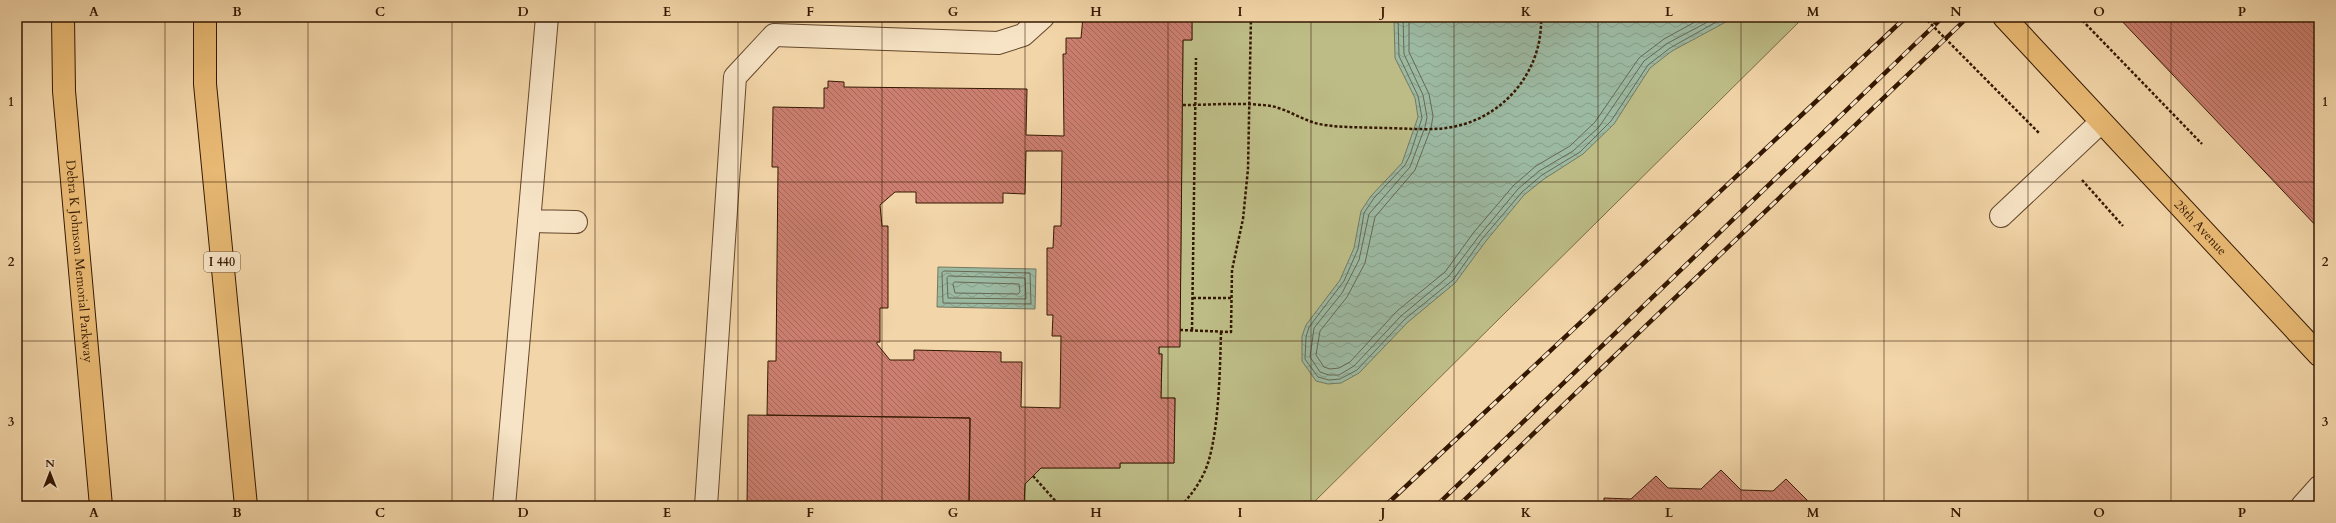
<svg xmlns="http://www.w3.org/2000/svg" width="2336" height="523" font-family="Cardo,serif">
<defs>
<pattern id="water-waves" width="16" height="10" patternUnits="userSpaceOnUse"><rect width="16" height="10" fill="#9cb9a2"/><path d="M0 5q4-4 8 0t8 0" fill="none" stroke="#879e8a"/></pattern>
<pattern id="building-back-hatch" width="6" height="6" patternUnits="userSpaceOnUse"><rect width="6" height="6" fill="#cc7f70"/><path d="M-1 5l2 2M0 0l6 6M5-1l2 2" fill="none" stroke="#a6675a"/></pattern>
</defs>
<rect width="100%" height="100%" fill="#f2d5a8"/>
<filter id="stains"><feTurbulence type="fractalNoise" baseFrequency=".005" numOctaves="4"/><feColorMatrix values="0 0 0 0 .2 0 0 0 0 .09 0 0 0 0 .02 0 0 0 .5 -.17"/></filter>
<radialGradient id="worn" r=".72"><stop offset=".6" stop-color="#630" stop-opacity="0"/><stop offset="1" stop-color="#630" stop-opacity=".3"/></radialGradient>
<path fill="#bdbc86" stroke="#796a44" d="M1192 17H1804L1310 506H1024L1025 484 1041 468H1120V463H1174L1175 398H1161L1162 354H1159V347L1180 330 1183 40H1192Z"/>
<path fill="url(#water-waves)" stroke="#737962" d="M1394 17H1732L1724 23 1672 51 1650 68 1614 124 1583 154 1544 179 1524 195 1486 241 1455 283 1408 322 1359 373 1341 383 1328 384 1316 381 1302 361V336L1306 325 1340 280 1354 248 1361 211 1371 196 1402 163 1418 117 1415 98 1395 58Z
M938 267 1036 269 1035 309 937 307Z"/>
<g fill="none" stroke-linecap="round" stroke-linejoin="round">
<path stroke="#686852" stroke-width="1" d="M1398 17 1399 56 1418 96 1422 118 1410 155 1405 165 1374 198 1364 213 1358 249 1344 281 1309 327 1306 337 1305 359 1318 377 1329 380 1340 379 1357 370 1405 319 1453 280 1482 239 1522 192 1542 175 1580 152 1611 121 1648 65 1670 48 1725 17
M1403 17 1404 54 1423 95 1427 117 1425 127 1410 167 1369 214 1359 260 1342 293 1314 328 1310 357 1320 372 1329 375H1339L1354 366 1401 316 1449 276 1479 236 1518 189 1539 171 1573 151 1599 127 1644 61 1668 43 1717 17
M1409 17V52L1429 94 1433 116 1431 128 1415 170 1375 217 1365 263 1347 297 1320 331 1316 355 1324 367 1330 369 1339 368 1350 362 1397 311 1445 272 1474 232 1514 185 1536 166 1570 146 1595 122 1639 58 1664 39 1704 17
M944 271 1030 273 1031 304 943 303 942 273Z
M949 276 1025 278 1026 299 948 298 947 278Z
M955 282 1019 284 1020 292 1018 294 955 293 953 284Z"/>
</g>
<path fill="url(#building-back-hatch)" stroke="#351801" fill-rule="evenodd" d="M1083 17H1192V40H1183L1180 347H1159V354H1162L1161 398H1175L1174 463H1120V468H1041L1025 484 1024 506H969L970 418 767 415 768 361H776L778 167H772L773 107 824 108V88H828V81L844 82V87L1027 89 1026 135 1064 136 1063 54H1066V38H1081ZM1026 151H1062L1061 226H1054L1053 248H1047V315H1053L1052 336H1061L1060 408 1021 407 1022 362H1001V352L914 350V360H890L877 344V342H880V308H888V226H882L880 205 895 192H916V203H1003V193L1025 194Z
M2118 17H2319V229Z
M748 415 970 418 969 506H747Z
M1721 470 1741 490 1773 491 1786 479 1809 502 1837 503V506H1604V498L1631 499 1656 476 1668 488 1701 489Z"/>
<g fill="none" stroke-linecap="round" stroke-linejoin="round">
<g stroke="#64472b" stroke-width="24">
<path id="minor" d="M2001 216 2101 122
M529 221 576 222
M504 506 547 17
M706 506 735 77 774 35 998 43 1023 35 1043 17
M2302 506 2319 487"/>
</g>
<g stroke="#351801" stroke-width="24">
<g id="major">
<path id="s1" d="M2004 17 2319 355"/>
</g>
</g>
<g stroke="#351801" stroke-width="24">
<g id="highway">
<path id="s2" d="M63 17 64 91 101 506"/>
<path d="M205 17V84L246 506"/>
</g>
</g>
<path stroke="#351801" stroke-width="2.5" stroke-dasharray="3 2" stroke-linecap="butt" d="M2079 17 2202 144
M1183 105C1211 105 1242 102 1271 106 1287 109 1302 120 1319 124 1340 128 1361 127 1383 128 1408 128 1437 132 1461 125 1509 112 1543 67 1541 17
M2082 180 2123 226
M1193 298H1231
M1180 330 1231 332 1232 270 1243 219 1248 169 1251 17
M1192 330 1196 58
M1033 476 1060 506
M1181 506C1190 496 1198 486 1204 473 1219 442 1220 368 1221 332"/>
<use href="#minor" stroke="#f7e4c6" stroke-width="22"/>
<use href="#major" stroke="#e9ba74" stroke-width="22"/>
<use href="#highway" stroke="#e9ba74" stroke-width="22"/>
<g stroke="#351801" stroke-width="4.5">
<path id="rail" d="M1385 506 1906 17
M1436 506 1943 17
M1458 506 1968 17"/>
</g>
<use href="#rail" stroke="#f7e4c6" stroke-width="3" stroke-dasharray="9" stroke-linecap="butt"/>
<path stroke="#351801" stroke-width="2.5" stroke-dasharray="3 2" stroke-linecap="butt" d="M1924 17 2040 134"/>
</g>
<path fill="none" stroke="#351801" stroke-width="1" stroke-opacity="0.55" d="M165 17V506M308 17V506M452 17V506M595 17V506M738 17V506M882 17V506M1025 17V506M1168 17V506M1311 17V506M1454 17V506M1598 17V506M1741 17V506M1884 17V506M2028 17V506M2171 17V506M17 182H2319M17 341H2319"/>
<g text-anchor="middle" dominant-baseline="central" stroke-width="3.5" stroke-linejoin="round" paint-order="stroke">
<rect fill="#f7e4c6" stroke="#6f553c" stroke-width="1" x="204" y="252" width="36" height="20" rx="3"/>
<g font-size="12" font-weight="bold" fill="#351801">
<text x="222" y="262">I 440</text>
</g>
<g font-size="13" fill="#351801" stroke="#f7e4c6">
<text stroke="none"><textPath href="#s1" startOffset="288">28th Avenue</textPath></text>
<text stroke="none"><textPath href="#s2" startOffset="245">Debra K Johnson Memorial Parkway</textPath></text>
</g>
</g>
<rect width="2336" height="523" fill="none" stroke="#f2d5a8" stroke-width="44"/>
<g transform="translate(50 473)" stroke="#f7e4c6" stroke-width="3" paint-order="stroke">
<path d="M0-3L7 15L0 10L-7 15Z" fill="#351801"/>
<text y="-6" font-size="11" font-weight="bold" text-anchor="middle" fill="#351801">N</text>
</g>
<rect x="22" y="22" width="2292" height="479" fill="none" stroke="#351801" stroke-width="1.5"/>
<g font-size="13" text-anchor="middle" font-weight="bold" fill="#351801">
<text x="94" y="16">A</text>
<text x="237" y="16">B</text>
<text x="380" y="16">C</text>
<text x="523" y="16">D</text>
<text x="667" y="16">E</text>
<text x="810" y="16">F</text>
<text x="953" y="16">G</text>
<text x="1096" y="16">H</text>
<text x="1240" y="16">I</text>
<text x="1383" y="16">J</text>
<text x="1526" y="16">K</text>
<text x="1669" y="16">L</text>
<text x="1813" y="16">M</text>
<text x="1956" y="16">N</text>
<text x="2099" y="16">O</text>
<text x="2242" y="16">P</text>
<text x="11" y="106">1</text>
<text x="2325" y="106">1</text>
<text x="11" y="266">2</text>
<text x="2325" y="266">2</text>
<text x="11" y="426">3</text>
<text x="2325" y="426">3</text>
<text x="94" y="517">A</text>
<text x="237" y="517">B</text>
<text x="380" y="517">C</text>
<text x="523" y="517">D</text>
<text x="667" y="517">E</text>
<text x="810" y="517">F</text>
<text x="953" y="517">G</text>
<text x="1096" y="517">H</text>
<text x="1240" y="517">I</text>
<text x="1383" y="517">J</text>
<text x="1526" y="517">K</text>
<text x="1669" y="517">L</text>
<text x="1813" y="517">M</text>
<text x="1956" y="517">N</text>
<text x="2099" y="517">O</text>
<text x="2242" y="517">P</text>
</g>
<rect width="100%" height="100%" filter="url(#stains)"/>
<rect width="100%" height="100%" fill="url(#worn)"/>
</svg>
